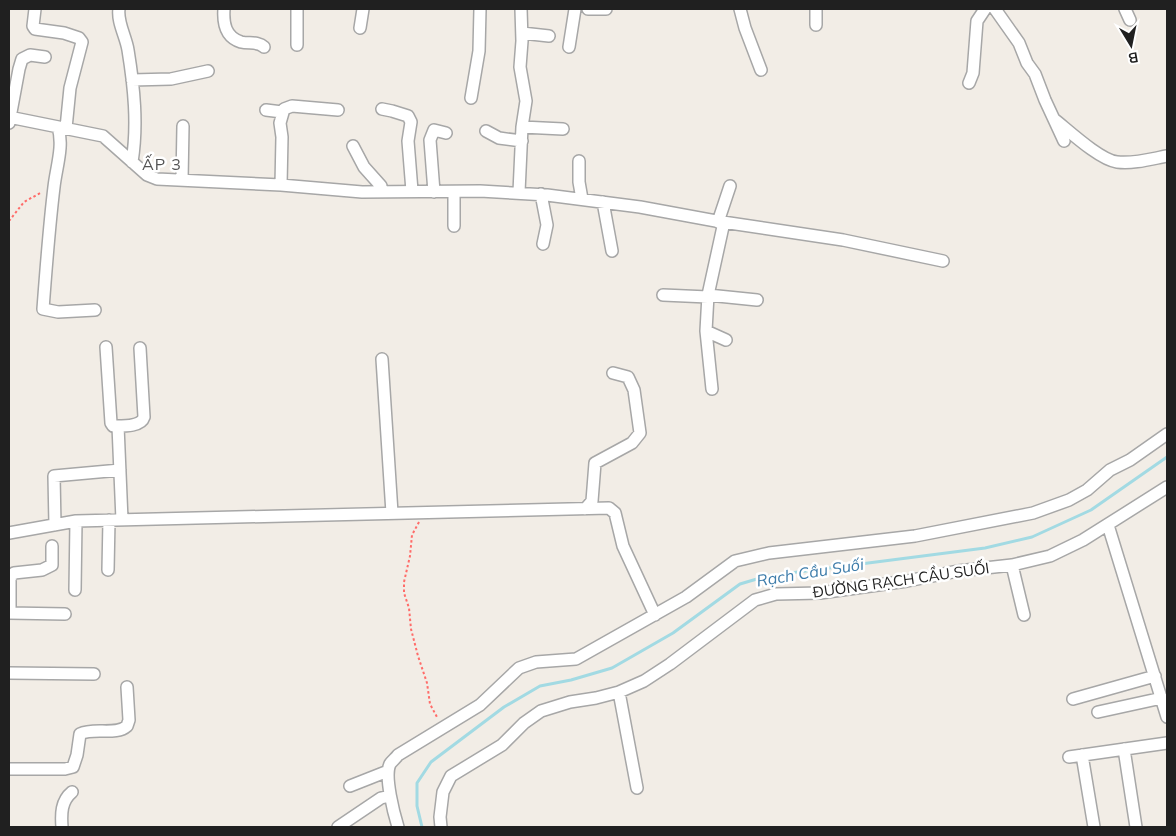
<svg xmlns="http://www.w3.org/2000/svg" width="1176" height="836" font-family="Mulish,sans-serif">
<rect width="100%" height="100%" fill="#f2ede6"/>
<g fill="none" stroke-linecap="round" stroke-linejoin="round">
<path stroke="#a2dae3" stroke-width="3" d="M422 827 417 806V783L431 762 504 707 540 686 571 680 612 668 673 633 740 584 767 576 985 548 1032 537 1091 510 1167 457"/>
<g stroke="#a7a7a7" stroke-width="14">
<path id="minor" d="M35 9 33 26 35 29 64 33 79 38 82 42 70 88 66 128
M119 9C117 22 126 37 128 50 134 87 138 125 132 162
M224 9C223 23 225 37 241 42 249 44 258 41 264 47
M297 9V45
M588 9H606
M740 9 745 28 761 70
M816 9V25
M995 9 1019 43 1027 63 1035 74 1045 100 1064 141
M1125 9 1130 20
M360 28 363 9
M522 33 549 36
M569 47 575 9
M132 80 171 79 208 71
M969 83 973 73 977 21 985 9
M471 98 479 51 480 9
M382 109 392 111 408 116 411 122 408 141 412 191
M266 110 282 112
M9 117 103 136 147 175 157 179 281 185 362 192 480 191 547 195 640 207 716 221 843 240 943 261
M1054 119C1069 131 1100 160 1117 162 1134 164 1151 159 1167 156
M9 123 19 69 22 59 30 55 45 57
M58 127C64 146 56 168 54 187 49 228 46 269 43 309L58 312 95 310
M522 127 563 129
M486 131 499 138 522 141
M353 146 364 167 381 186V192
M579 161V182L582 199
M182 180 183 126
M281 185 282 137 280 123 284 109 292 106 338 110
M434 192 430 140 434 130 446 133
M519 192 522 127 526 101 520 67 522 41 521 9
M541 194 547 225 543 244
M603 202 612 251
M718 222 730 186
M724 222 708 295 706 331 726 340
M454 226V192
M663 295 708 297
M708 295 757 300
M706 331 712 389
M106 347 111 423 113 426C123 426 141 427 144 417L140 348
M382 359 392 513
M118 426 122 520
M585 509 592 501 595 463 632 443 640 433 634 390 628 377 613 373
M55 525 54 476 120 470
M1108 525 1167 717
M9 533 76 521 609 508 615 513 623 546 655 615
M1012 565 1024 615
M108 570 109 520
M75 590 76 521
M9 613 65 614
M10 613V578L14 573 42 570 52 565V546
M9 673 94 674
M619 692 637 788
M1073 699 1155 676
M1098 712 1162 698
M1124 749 1136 827
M1082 755 1094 827
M1069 757 1167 743
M9 769H65L73 767 77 755 80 734C94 727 116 736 127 726L129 720 127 687
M350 786 388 771
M62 827C61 814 61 801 72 792
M338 827 381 798 390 796
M398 827C394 814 384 776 390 764 392 761 396 758 398 755L480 705 519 668 536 662 576 659 686 597 735 561 769 553 915 536 1033 513 1069 500 1087 490 1110 470 1130 460 1167 434
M441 827 440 817 443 792 451 776 502 745 524 723 541 711 570 702 596 698 619 692 644 681 670 664 755 600 776 594 820 593 907 581 958 571 1012 565 1050 556 1083 540 1167 487"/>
</g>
<path stroke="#ff6c69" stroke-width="2" stroke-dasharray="2.5 2.5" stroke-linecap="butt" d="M9 221 24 202 42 192
M419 522 412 535 410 556 404 582V593L409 608 411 629 418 656 427 683 430 704 438 719"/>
<use href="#minor" stroke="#fff" stroke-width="11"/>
</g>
<g text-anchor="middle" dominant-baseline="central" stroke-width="5" stroke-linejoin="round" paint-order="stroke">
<g font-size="15" fill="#202020" stroke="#fff">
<text transform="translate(901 580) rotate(-8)">ĐƯỜNG RẠCH CẦU SUỐI</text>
</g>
<g font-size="16" letter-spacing="1" fill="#535353" stroke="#fff">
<text x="162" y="164">ẤP 3</text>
</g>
<g font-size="16" font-style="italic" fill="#3d7caa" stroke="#fff">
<text transform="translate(810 572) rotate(-9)">Rạch Cầu Suối</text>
</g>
</g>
<rect width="1176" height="836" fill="none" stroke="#202020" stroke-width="20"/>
<g transform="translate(1131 45) rotate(170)" stroke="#ffffff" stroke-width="4" paint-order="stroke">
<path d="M0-4L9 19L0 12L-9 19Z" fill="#202020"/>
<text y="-8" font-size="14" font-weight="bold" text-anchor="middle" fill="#202020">B</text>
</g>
</svg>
